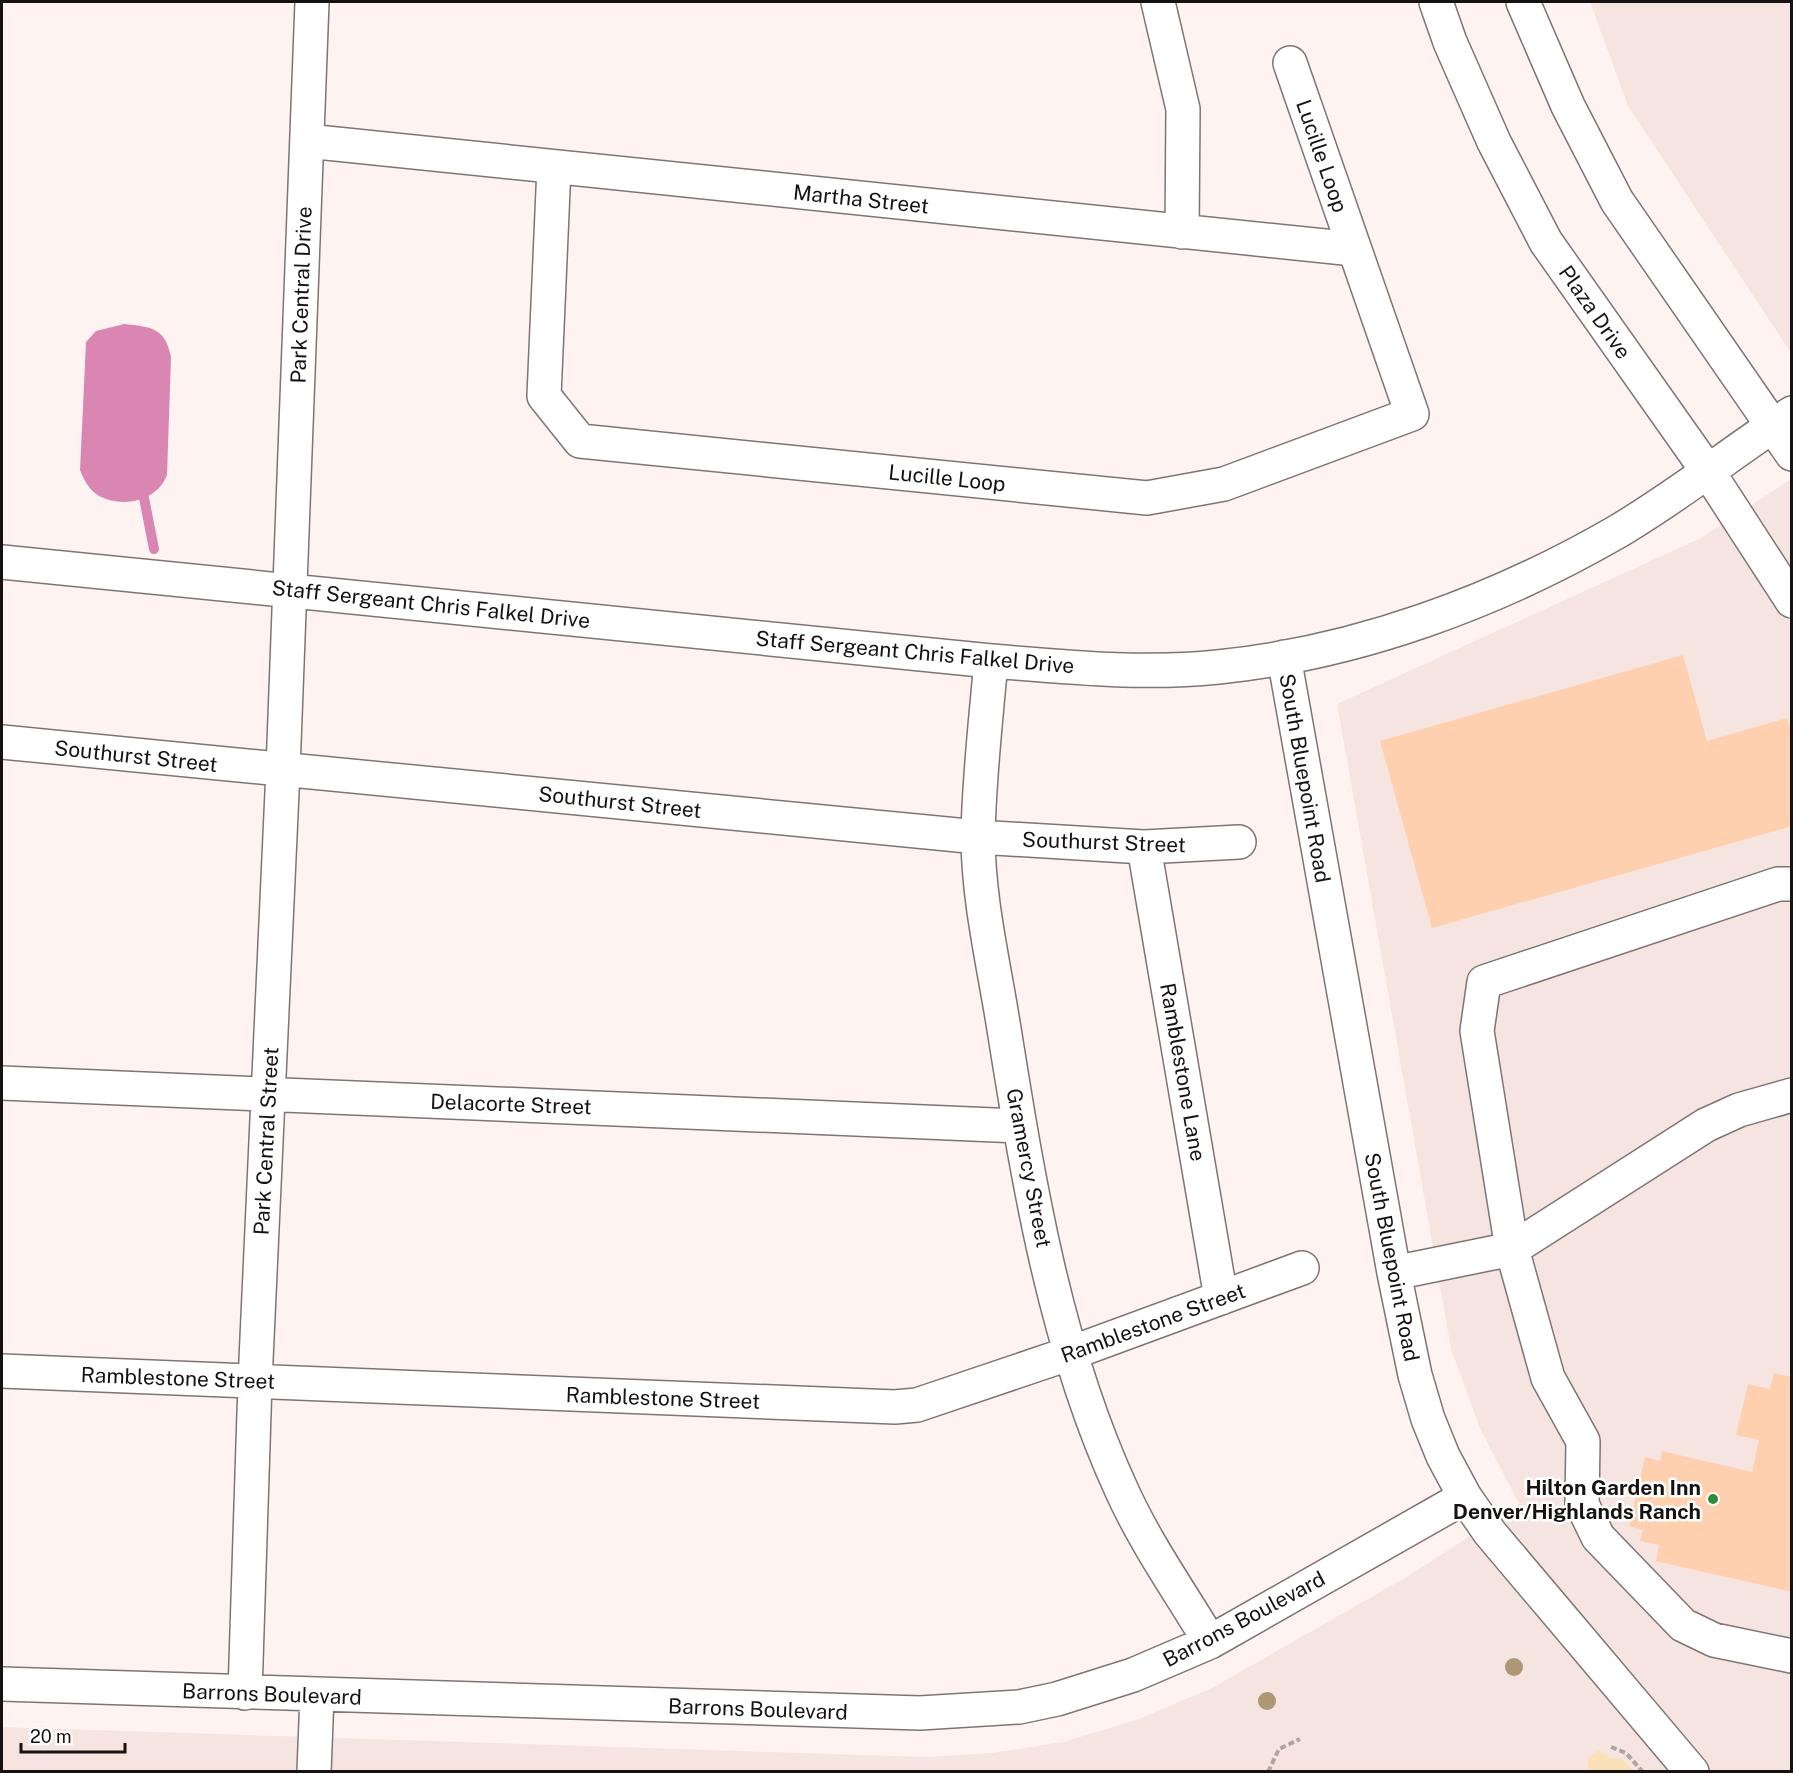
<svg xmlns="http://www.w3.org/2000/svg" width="1793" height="1773" font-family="'Public Sans',sans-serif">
<rect width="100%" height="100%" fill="#fef3f1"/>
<path fill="#f6e4e0" d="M1590 2H1791V353L1628 106Z
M1791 479V1771L2 1772V1727L927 1757 992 1753 1063 1742 1136 1720 1210 1689 1410 1575 1519 1504 1480 1428 1451 1349 1337 704 1701 538Z"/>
<path fill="#fae0b8" d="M1599 1750 1610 1758 1622 1759 1633 1771H1588V1758Z"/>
<path fill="#d987b2" d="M124 324C151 327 165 327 171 357L167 475C158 500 124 509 99 496 89 490 84 480 80 470L86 342 96 331Z"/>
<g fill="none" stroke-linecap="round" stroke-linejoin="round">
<path stroke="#d987b2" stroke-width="10" d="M144 498 154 549"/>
</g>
<path fill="#ffd0b0" d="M1683 655 1707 741 1787 718 1792 732V826L1432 928 1380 741Z
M1774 1373 1792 1377V1592L1656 1561 1659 1545 1640 1541 1643 1530 1629 1526 1645 1457 1660 1461 1662 1451 1752 1472 1759 1440 1736 1435 1748 1384 1770 1389Z"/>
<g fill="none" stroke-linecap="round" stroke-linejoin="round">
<g stroke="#7e7573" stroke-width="36">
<path id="minor" d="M1158 2 1183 109 1182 232
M1436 2 1450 42 1494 142 1546 242 1709 473 1792 601
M1523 2 1568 106 1617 201 1792 454
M307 141 1354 249
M554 167 544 396 580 441 1147 498 1224 484 1412 414 1290 63
M2 562 991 661C1066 667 1143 675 1218 667 1357 653 1495 602 1615 533 1677 497 1732 452 1792 413
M1284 657 1394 1273 1415 1375 1428 1419 1443 1456 1465 1497 1490 1533 1692 1772
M991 661C986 719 979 777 978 836 978 900 994 965 1004 1029 1029 1185 1055 1346 1122 1491 1146 1544 1180 1592 1210 1642
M2 742 978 837 1144 847 1239 842
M1144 847 1221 1298
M1792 884H1778L1484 982 1477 1031 1512 1249 1548 1378 1583 1441 1582 1504 1598 1537 1683 1625 1714 1640 1792 1656
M2 1083 1020 1126
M1394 1273 1512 1249 1706 1125 1739 1110 1792 1095
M2 1371 895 1407 917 1405 1071 1353 1302 1268
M2 1684 920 1713 1019 1707 1057 1699 1133 1675 1210 1642 1465 1497
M245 1693 255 1382 283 770 312 2
M314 1772 317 1695"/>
</g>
<path stroke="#aea5a4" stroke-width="4" stroke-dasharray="6 3" stroke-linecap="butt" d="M1611 1747 1626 1753 1643 1772
M1268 1772 1279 1749 1300 1739"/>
<use href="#minor" stroke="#fff" stroke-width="33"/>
</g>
<g fill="#ae9774">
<circle cx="1514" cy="1667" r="9"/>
<circle cx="1267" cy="1701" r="9"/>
</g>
<circle fill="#2e8c3e" stroke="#fff" stroke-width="2" cx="1713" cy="1499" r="6"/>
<g text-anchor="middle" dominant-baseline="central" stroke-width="5" stroke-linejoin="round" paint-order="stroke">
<g font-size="21" fill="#161212" stroke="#fff">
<text transform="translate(1322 156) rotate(71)">Lucille Loop</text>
<text transform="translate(861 199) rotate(6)">Martha Street</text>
<text transform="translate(301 295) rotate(-88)">Park Central Drive</text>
<text transform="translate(1595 312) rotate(55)">Plaza Drive</text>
<text transform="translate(947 478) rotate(6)">Lucille Loop</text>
<text transform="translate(431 604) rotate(6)">Staff Sergeant Chris Falkel Drive</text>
<text transform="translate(915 652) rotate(5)">Staff Sergeant Chris Falkel Drive</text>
<text transform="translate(136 756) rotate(6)">Southurst Street</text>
<text transform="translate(1305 778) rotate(80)">South Bluepoint Road</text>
<text transform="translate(620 802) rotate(6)">Southurst Street</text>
<text transform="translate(1104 842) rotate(2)">Southurst Street</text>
<text transform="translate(1183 1072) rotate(80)">Ramblestone Lane</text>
<text transform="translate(511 1104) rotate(2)">Delacorte Street</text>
<text transform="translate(266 1141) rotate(-87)">Park Central Street</text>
<text transform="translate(1029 1168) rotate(79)">Gramercy Street</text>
<text transform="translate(1392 1257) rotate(79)">South Bluepoint Road</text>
<text transform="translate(1153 1323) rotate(-20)">Ramblestone Street</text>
<text transform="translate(178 1378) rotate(2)">Ramblestone Street</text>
<text transform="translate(663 1398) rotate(2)">Ramblestone Street</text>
<text transform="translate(1244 1619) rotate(-28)">Barrons Boulevard</text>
<text transform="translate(272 1694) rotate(2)">Barrons Boulevard</text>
<text transform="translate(758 1709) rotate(2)">Barrons Boulevard</text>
</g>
<g font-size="21" font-weight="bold" fill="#161212" stroke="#fff" text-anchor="end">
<text x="1701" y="1487">Hilton Garden Inn<tspan x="1701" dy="24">Denver/Highlands Ranch</tspan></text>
</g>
</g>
<rect width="1793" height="1773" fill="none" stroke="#161212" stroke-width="6"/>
<path d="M21 1743v9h104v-9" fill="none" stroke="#161212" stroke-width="3"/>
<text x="30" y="1743" font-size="18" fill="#161212" stroke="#ffffff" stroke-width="4.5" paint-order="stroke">20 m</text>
</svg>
